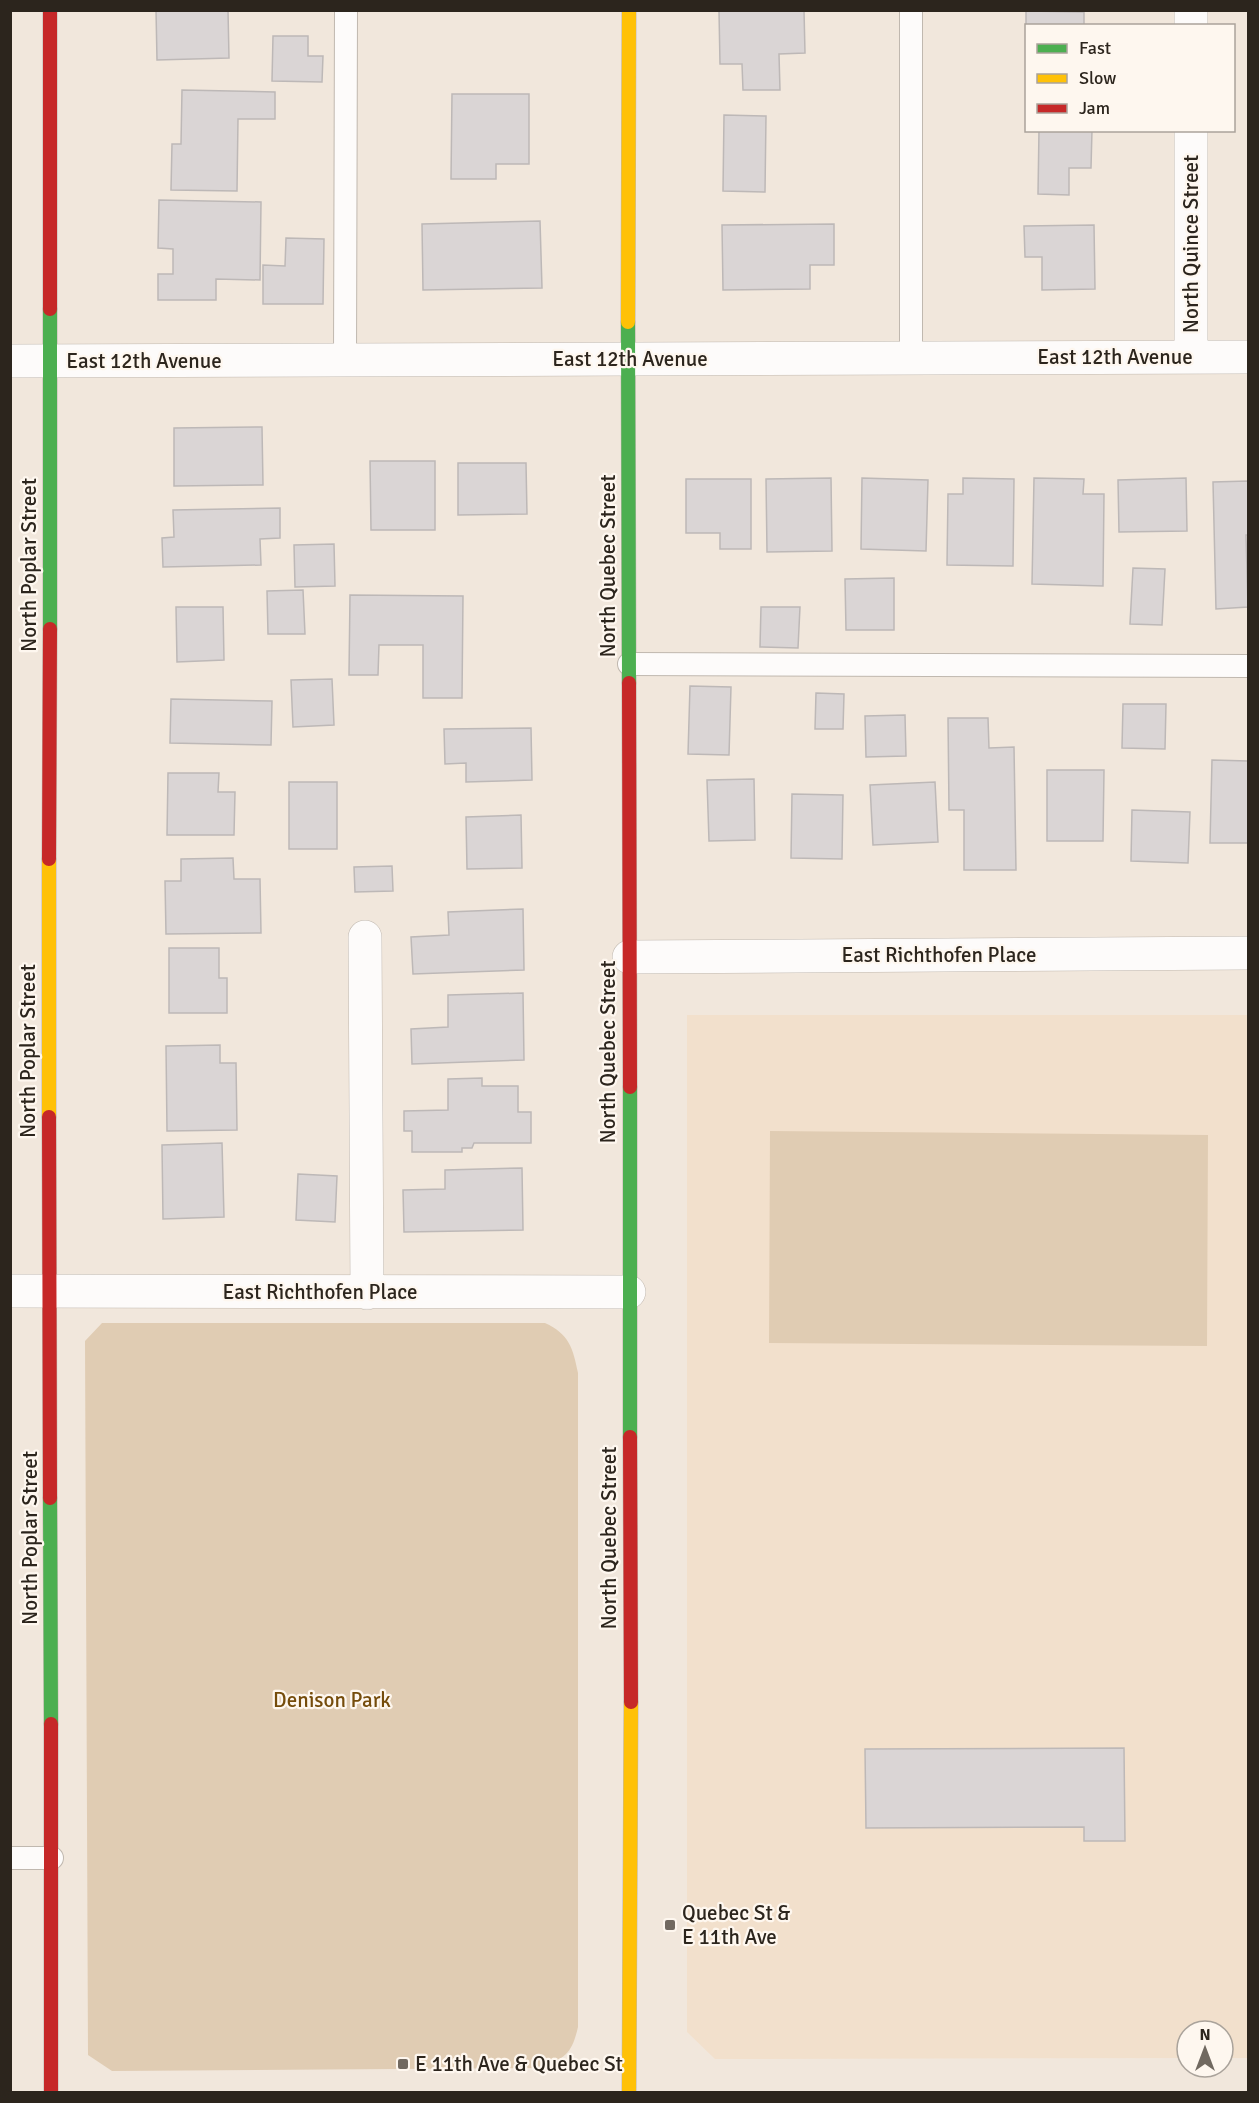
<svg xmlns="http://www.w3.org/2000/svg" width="1259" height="2103" font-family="Signika,sans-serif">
<rect width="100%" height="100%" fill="#f1e7dc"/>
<path fill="#f2e0cc" d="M687 1015H1248V2058H1223V2031H1187V2058L715 2059 687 2032Z"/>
<path fill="#e0ccb3" d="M770 1131 1208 1135 1207 1346 769 1343Z
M102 1323H545C569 1334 573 1348 578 1373V2027C572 2053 566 2057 543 2068L112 2071 88 2055 85 1341Z"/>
<path fill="#dad5d5" stroke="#bdb8b7" stroke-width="1.5" d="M156 10H228L229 58 157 60Z
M804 10 805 53 779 54 780 90H743L742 64H720L719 11Z
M1026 11 1084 12V25L1090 26H1026V65Z
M273 36H308V56H323L322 82 272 81Z
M182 90 275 92V119H238L237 191 171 190 172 144H181Z
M452 94H529V164H496V179H451Z
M724 115 766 116 765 192 723 191Z
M1039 130H1092L1091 168H1069V195L1038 194Z
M159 200 261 202 260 280 216 279V300H158V274H173V249L158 248Z
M540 221 542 288 423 290 422 224Z
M834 224V265H810V289L723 290 722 225Z
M1094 225 1095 289 1042 290V257H1025L1024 226Z
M286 238 324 239 323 304H263V265L285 266Z
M262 427 263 485 174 486V428Z
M370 461H435V530H371Z
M458 463H526L527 514 458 515Z
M831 478 832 551 767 552 766 479Z
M862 478 928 480 926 551 861 549Z
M963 478 1014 479 1013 566 947 565 948 494H963Z
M1034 478 1084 479 1083 494H1104L1103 586 1032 584Z
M1186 478 1187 531 1119 532 1118 480Z
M686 479H751V549H720V533H686Z
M1248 481V535H1246L1248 607 1216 609 1213 482Z
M280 508V538L260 539 261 565 163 567 162 538 174 537 173 510Z
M334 544 335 586 295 587 294 545Z
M1133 568 1165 569 1162 625 1130 624Z
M894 578V630H846L845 579Z
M303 590 305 634H268L267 591Z
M350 595 463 596 462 698H423V645H379L378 675H349Z
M176 607H223L224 660 177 662Z
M761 607H800L798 648 760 647Z
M332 679 334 725 293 727 291 680Z
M690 686 731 687 729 755 688 754Z
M816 693 844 694 843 729H815Z
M171 699 272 701 271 745 170 743Z
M1123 704H1166L1165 749 1122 748Z
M905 715 906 756 866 757 865 716Z
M948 718H988L989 748 1014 747 1016 870H964V810H949Z
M531 728 532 780 466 782V763L445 764 444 729Z
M1212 760 1248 761V843H1210Z
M1047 770H1104L1103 841H1047Z
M168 773H219L218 792H235L234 835H167Z
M754 779 755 840 709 841 707 780Z
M289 782H337V849H289Z
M935 782 938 842 873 845 870 785Z
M792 794 843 795 842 859 791 858Z
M1132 810 1190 812 1188 863 1131 861Z
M521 815 522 868 467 869 466 817Z
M233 858 234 879H260L261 933 166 934 165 881H181V859Z
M392 866 393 891 355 892 354 867Z
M523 909 524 970 413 974 411 937 449 935 448 912Z
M169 948H219V978H227V1013H169Z
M523 993 524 1060 412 1064 411 1029 448 1027V995Z
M220 1045V1063H236L237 1130 167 1131 166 1046Z
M482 1078V1086H518V1112H531V1143H474L472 1148H462V1152H412V1131H404V1111L448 1110V1079Z
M222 1143 224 1217 163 1219 162 1145Z
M522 1168 523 1230 404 1232 403 1190 445 1189V1170Z
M298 1174 337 1176 335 1222 296 1220Z
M1124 1748 1125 1841H1084V1827L866 1828 865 1749Z"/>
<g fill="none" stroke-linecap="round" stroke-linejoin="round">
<g stroke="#c0b8af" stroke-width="24">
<path id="lane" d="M911 10V358
M345 360 346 10
M629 664 1248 666
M10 1858H52"/>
</g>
<g stroke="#c0b8af" stroke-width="34">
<path id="street" d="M1191 10V26
M1191 130V357
M10 361 1248 357
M365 937 367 1293
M629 957 1248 953
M10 1291 629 1292"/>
</g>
<g stroke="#c0b8af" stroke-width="15">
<path id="fast" d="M628 322 629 683
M50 629V309
M630 1087V1437
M50 1498 51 1724"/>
</g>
<g stroke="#c0b8af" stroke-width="15">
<path id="slow" d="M628 322 629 10
M49 1117V859
M629 2092 631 1702"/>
</g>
<g stroke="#c0b8af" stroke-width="15">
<path id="jam" d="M50 309V10
M629 683 630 1087
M49 859 50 629
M49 1117 50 1498
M630 1437 631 1702
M51 2092V1724"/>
</g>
<use href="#lane" stroke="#fdfbfa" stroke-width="22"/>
<use href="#street" stroke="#fdfbfa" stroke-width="33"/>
<use href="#fast" stroke="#4caf50" stroke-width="14"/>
<use href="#slow" stroke="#ffc107" stroke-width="14"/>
<use href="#jam" stroke="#c62828" stroke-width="14"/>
</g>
<g fill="#716960" stroke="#fef7ef" stroke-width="2">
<rect x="664" y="1919" width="12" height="12" rx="3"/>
<rect x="397" y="2058" width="12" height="12" rx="3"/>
</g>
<g text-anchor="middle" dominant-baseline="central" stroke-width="4.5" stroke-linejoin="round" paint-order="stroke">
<g font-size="21" fill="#2c251d" stroke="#fef7ef">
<text transform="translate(1191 244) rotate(-90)">North Quince Street</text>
<text x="1115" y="357">East 12th Avenue</text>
<text x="630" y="359">East 12th Avenue</text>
<text x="144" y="361">East 12th Avenue</text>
<text transform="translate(29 565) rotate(-90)">North Poplar Street</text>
<text transform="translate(608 566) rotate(-90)">North Quebec Street</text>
<text x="939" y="955">East Richthofen Place</text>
<text transform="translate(28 1051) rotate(-90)">North Poplar Street</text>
<text transform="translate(608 1052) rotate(-90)">North Quebec Street</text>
<text x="320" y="1292">East Richthofen Place</text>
<text transform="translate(30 1538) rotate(-90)">North Poplar Street</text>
<text transform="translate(609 1538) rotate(-90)">North Quebec Street</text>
</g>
<g font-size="21" fill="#754c0b" stroke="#fef7ef">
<text x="332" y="1700">Denison Park</text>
</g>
<g font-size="21" fill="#2c251d" stroke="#fef7ef" text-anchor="start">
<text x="682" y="1913">Quebec St &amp;<tspan x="682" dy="24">E 11th Ave</tspan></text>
<text x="415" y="2064">E 11th Ave &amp; Quebec St</text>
</g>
</g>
<rect width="1259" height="2103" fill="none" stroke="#2c251d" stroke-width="24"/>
<rect x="1025" y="24" width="210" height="108" fill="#fef7ef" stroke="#aaa39b" stroke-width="1.5"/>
<rect x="1037" y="44" width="30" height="9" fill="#4caf50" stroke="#aaa39b" stroke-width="1.5"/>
<text x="1079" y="54" font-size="18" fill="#2c251d">Fast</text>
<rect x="1037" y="74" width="30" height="9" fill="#ffc107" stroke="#aaa39b" stroke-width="1.5"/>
<text x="1079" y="84" font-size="18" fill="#2c251d">Slow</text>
<rect x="1037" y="104" width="30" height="9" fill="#c62828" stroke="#aaa39b" stroke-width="1.5"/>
<text x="1079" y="114" font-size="18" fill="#2c251d">Jam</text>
<g transform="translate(1205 2049)"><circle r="28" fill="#fef7ef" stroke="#aaa39b" stroke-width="1.5"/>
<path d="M0-4.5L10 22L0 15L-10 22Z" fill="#716960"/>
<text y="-9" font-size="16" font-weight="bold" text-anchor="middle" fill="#2c251d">N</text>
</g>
</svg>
